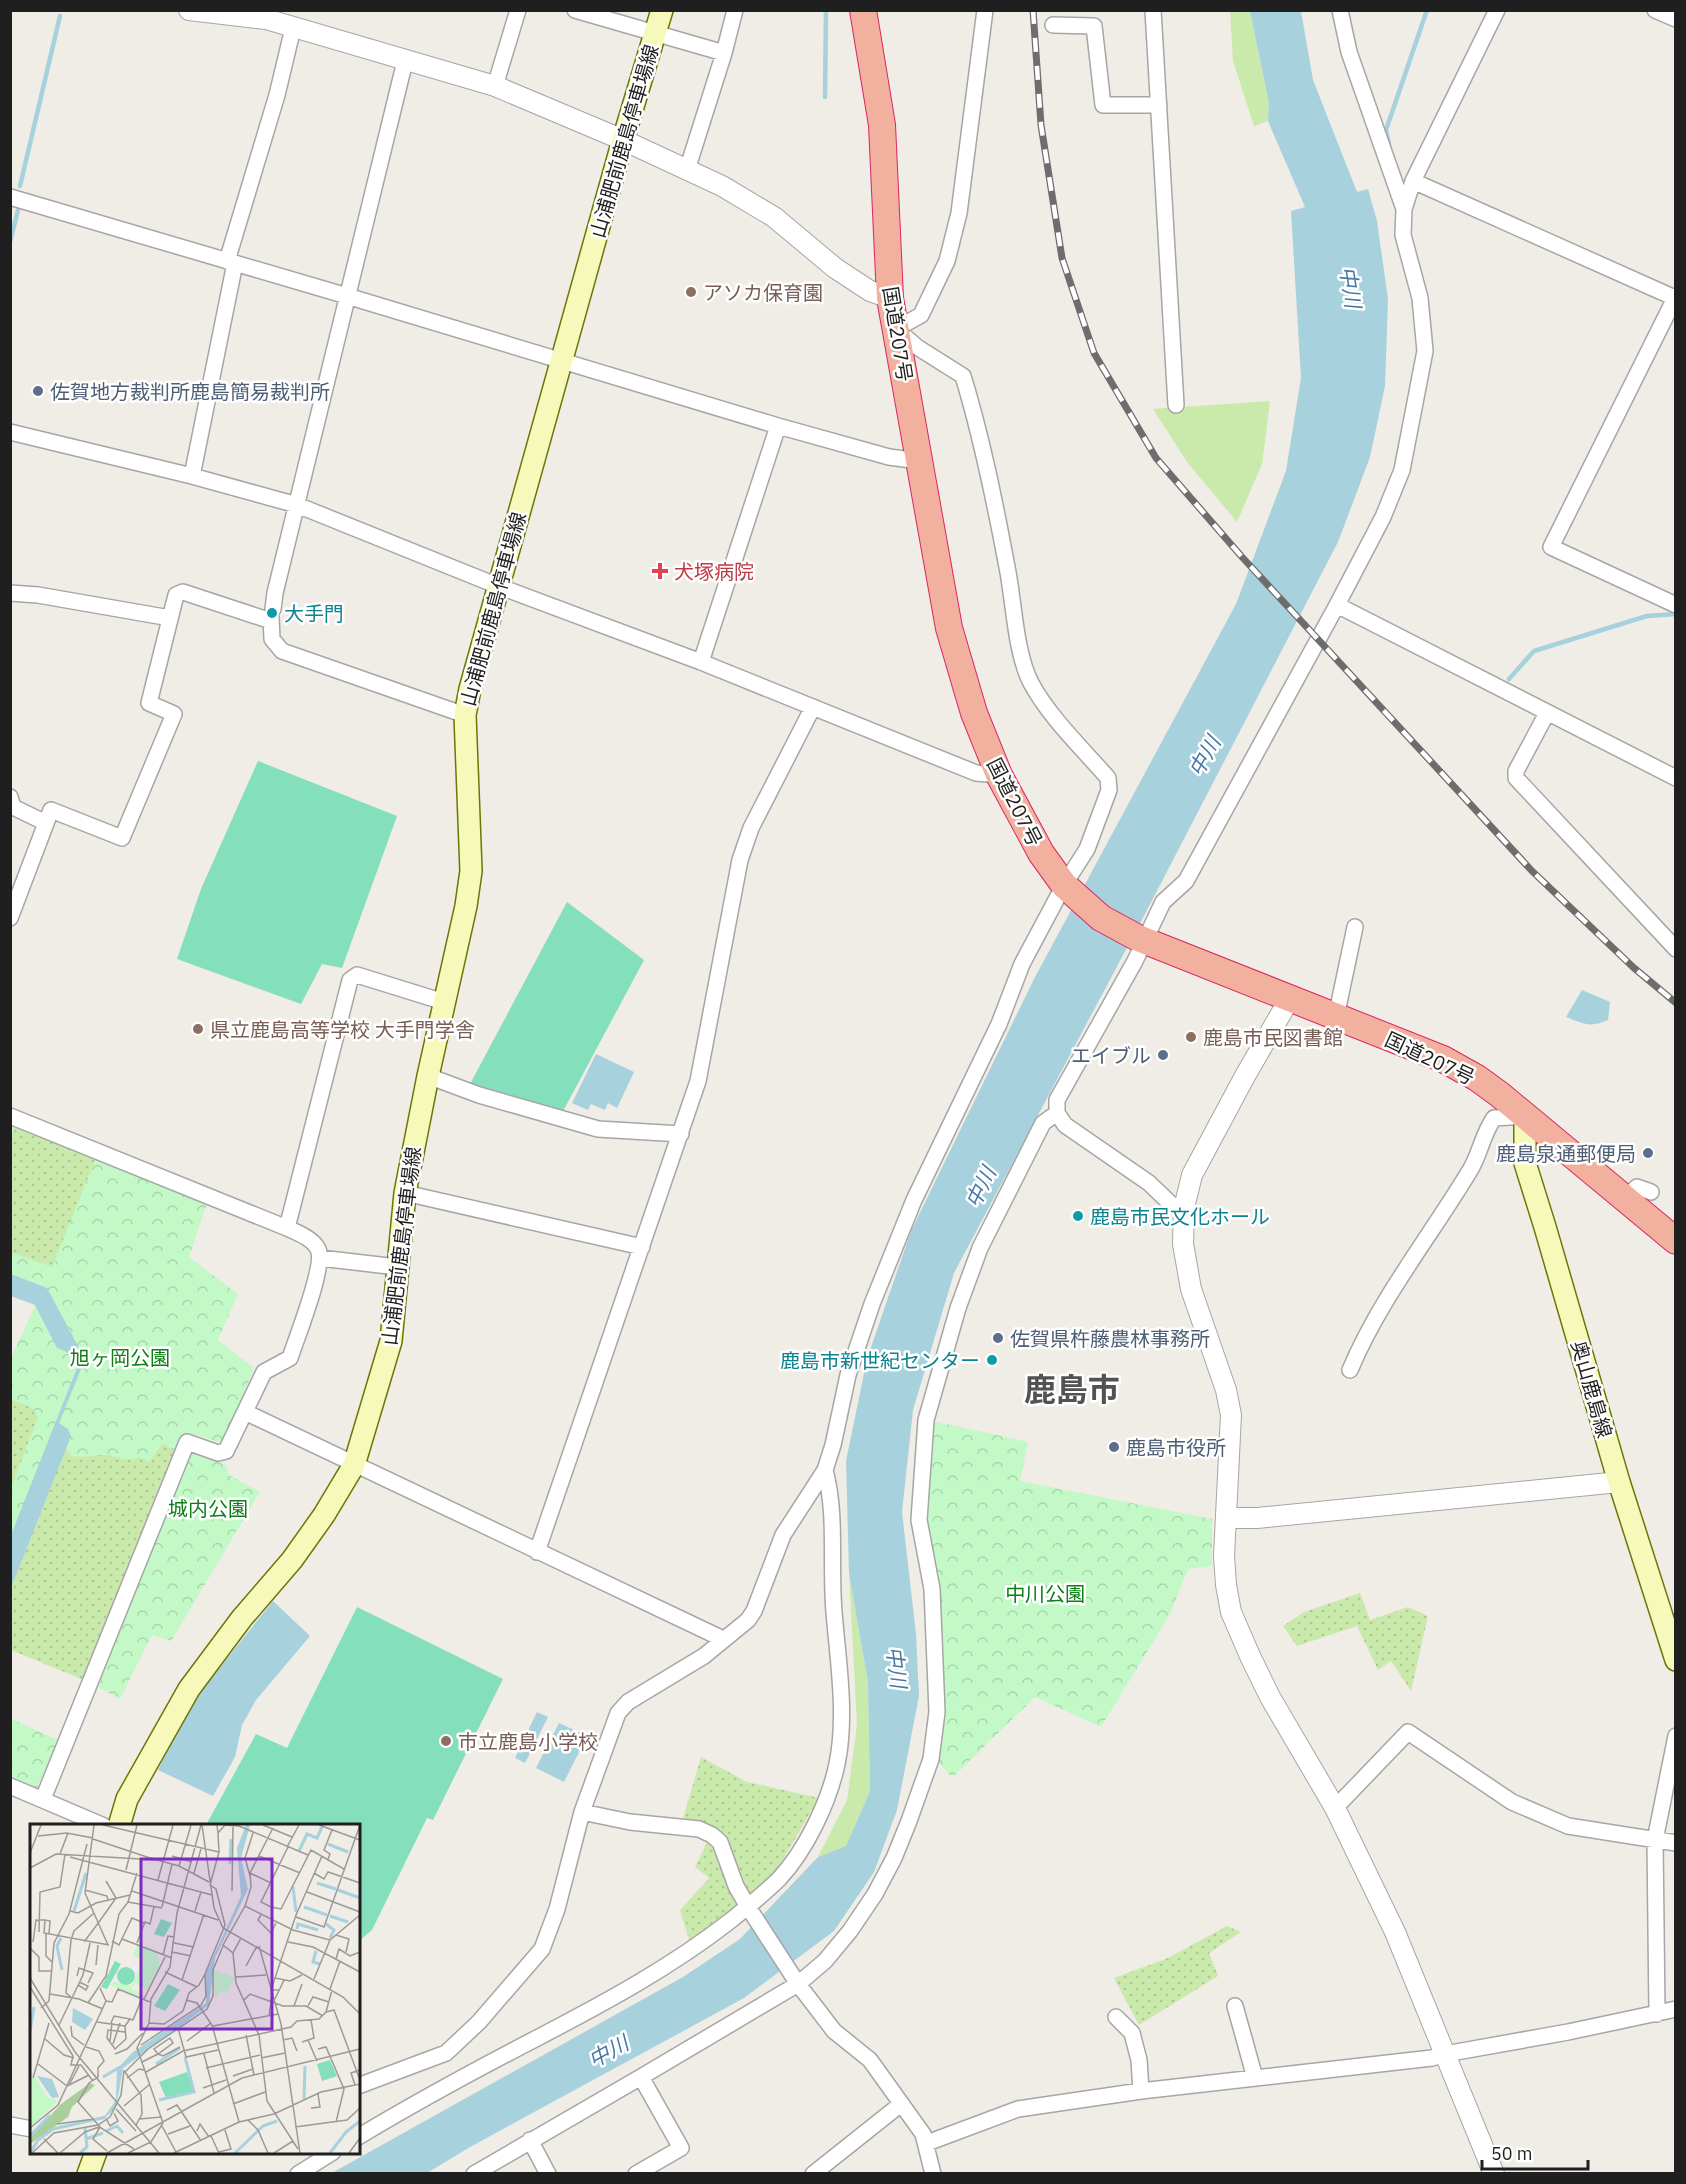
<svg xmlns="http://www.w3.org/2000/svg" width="1686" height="2184" font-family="'IBM Plex Sans','Noto Sans JP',sans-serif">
<defs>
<pattern id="park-crowns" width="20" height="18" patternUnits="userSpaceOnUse" patternTransform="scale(1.5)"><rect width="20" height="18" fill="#c3f9c7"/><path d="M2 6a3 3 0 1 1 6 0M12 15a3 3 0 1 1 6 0" fill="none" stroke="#a7d5aa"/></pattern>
<pattern id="garden-dots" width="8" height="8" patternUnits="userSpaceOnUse" patternTransform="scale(1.5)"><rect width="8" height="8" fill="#caeaac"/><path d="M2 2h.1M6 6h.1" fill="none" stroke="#adc894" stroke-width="1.8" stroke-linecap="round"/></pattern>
</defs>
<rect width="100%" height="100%" fill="#f0ece6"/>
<path fill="#caeaac" d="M1230 11H1250L1269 103 1268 121 1254 126 1233 61Z
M1270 401 1262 464 1237 522 1187 462 1153 409Z
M849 1573 868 1682 870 1791 846 1846 818 1857 847 1800 857 1725Z"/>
<path fill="url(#park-crowns)" d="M10 1124 207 1203 189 1257 238 1294 218 1340 254 1368 223 1444 195 1434 182 1435 84 1680 11 1650V1358L40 1295 11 1285Z
M932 1421 1028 1442 1020 1481 1212 1519V1566L1188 1569 1169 1616 1101 1727 1035 1697 952 1778 938 1761 945 1707 938 1587 924 1520Z
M191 1452 226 1465 229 1475 260 1492 171 1641 152 1635 120 1699 98 1687Z
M10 1718 58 1740 37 1788 11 1777Z"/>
<path fill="url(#garden-dots)" d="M16 1126 96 1158 52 1267 11 1252 10 1139Z
M11 1399 30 1407 38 1417 11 1488Z
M163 1443 175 1452 84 1680 11 1650 10 1588 66 1448 71 1456C82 1458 90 1456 101 1455 119 1454 120 1464 141 1457L149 1462Z
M1360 1593 1370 1620 1408 1607 1428 1616 1411 1691 1391 1661 1378 1670 1357 1626 1297 1646 1283 1626 1304 1612Z
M701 1757 747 1782 819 1798 775 1873 690 1943 680 1910 709 1878 695 1867 713 1830 682 1822Z
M1227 1926 1241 1932 1209 1953 1218 1976 1139 2025 1114 1978 1168 1958Z"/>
<path fill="#84dfbc" d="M258 761 397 816 342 968 322 964 301 1004 177 959 201 889Z
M567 902 644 960 561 1115 469 1086Z
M357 1607 503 1679 433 1820 427 1818 372 1930 359 1941 358 1826 206 1825 256 1734 287 1748Z"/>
<path fill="#a6d1dd" d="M1250 11H1301L1313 80 1357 192 1368 189 1377 221 1388 299 1385 386 1370 457 1338 542 1146 912 954 1273 913 1410 902 1512 916 1634 919 1696 897 1810 874 1872 834 1931 744 1998 470 2147 427 2173 330 2174 683 1977 740 1939 818 1857 846 1846 870 1791 868 1682 849 1573 846 1461 867 1359 911 1231 1034 979 1236 604 1286 471 1301 378 1291 211 1305 207 1268 121 1269 103Z
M1582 990 1610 1002 1608 1020C1589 1028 1585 1024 1566 1017Z
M596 1054 634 1072 617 1108 608 1103 605 1110 591 1104 588 1110 572 1103Z
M11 1274 47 1288 85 1359 59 1423 68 1429 71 1436 11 1588V1535L81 1358 57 1348 35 1305 11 1296Z
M273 1601 310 1636 256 1700 242 1725 235 1757 213 1796 158 1770 191 1704Z
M537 1712 548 1717 525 1763 515 1758Z
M559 1723 587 1736 564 1782 536 1768Z"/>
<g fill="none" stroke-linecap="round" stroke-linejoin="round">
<path stroke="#a6d1dd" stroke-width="4.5" d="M825 97 826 10
M1390 149 1386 130 1427 10
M20 186 60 16
M10 242 18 210
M1509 679 1534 651 1647 616 1676 614"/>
<g stroke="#a6a6a6" stroke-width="18">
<path id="minor" d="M575 10 724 53
M1153 10 1176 405
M1340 10 1349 52 1404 209
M1497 10 1413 181 1404 209 1403 235 1420 298 1425 351 1402 470 1383 517 1337 605 1676 778
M1655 10 1676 19
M1053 25 1094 26 1103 105H1159
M495 86 518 10
M687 170 724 53 735 10
M1413 181 1675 298
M10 197 347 296 778 426 889 457 919 461
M227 261 277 95 293 28
M1676 296 1551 547 1676 605
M10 432 192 476 297 505 498 586 701 662 976 773 999 775
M192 476 235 263
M10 593 38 595 170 618
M273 609 275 593 405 61
M271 617 272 639 282 651 465 715
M701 662 778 426
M1547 713 1516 771V778L1676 949
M10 797 13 807 46 823
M10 918 51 810 122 838 174 714 149 703 176 595 183 592 271 621
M1336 1017 1355 927
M428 1076 479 1095 598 1129 681 1134
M10 1116 287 1228C298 1233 312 1238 318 1249 326 1265 296 1339 290 1358L264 1372 226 1451 218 1453 187 1442 43 1799
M405 1193 642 1247
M1624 1199 1637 1187 1651 1192
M1184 1208 1173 1206 1149 1183 1065 1125 1057 1113V1100L1135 961 1163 902 1186 881 1337 605
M287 1228 350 980 357 975 444 1002
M320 1258 397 1267
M1350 1370C1380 1299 1429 1238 1469 1172 1480 1155 1482 1135 1494 1118L1525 1116
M245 1412 723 1639
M537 1552 698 1081 740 860 751 828 813 707
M10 1786 104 1826
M1335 1808 1408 1732 1512 1802 1568 1826 1676 1843
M582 1812 630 1822 699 1829 712 1835 720 1842 736 1886 748 1907 798 1984 834 2031 870 2060 923 2134 933 2174
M1235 2006 1255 2078
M1657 2014 1655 1840 1676 1736
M1116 2017 1132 2033 1139 2060 1141 2091
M358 2086 446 2053 479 2022 542 1949 557 1909 582 1812 618 1713 628 1702 704 1656 748 1620 754 1611 783 1535 825 1470 833 1445 848 1375 872 1304 914 1200 999 1024 1022 964 1064 885 1087 849 1109 790 1108 778C1082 748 1050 718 1031 683 1015 652 1014 601 1007 567 995 503 982 438 963 376L917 347 896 329 921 315 947 261 959 213 985 10
M10 2125 32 2129
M358 2137C418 2101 479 2068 541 2036 606 2002 671 1967 730 1921 746 1908 764 1894 779 1879 806 1850 829 1802 837 1764 847 1716 838 1661 834 1612 830 1565 837 1515 825 1470
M530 2140 548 2174
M927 2143 1018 2109 1141 2091 1432 2058 1445 2054 1568 2032 1676 2009
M298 2174 333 2152
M474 2174 641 2077 798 1984 825 1961 850 1931 875 1894 894 1858 909 1821 931 1759 937 1712 932 1589 919 1520 926 1420 958 1308 980 1248 1043 1123 1057 1113
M636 2174 681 2148 641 2077
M813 2174 901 2104"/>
</g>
<g stroke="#a6a6a6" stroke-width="22">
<path id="tertiary" d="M189 10 266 19 495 86 623 140 722 186 774 217 835 268 870 291 890 298
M1290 998 1245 1076 1192 1175 1184 1208 1183 1244 1191 1289 1226 1390 1231 1415 1224 1556 1226 1585 1231 1612 1250 1656 1270 1697 1335 1808 1395 1932 1494 2174
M1226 1518H1257L1619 1482"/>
</g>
<g stroke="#6b7705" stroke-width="24">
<path id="secondary" d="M1525 1116V1163L1545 1227 1619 1482 1676 1660
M119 1826 127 1799 189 1689 242 1618 292 1560 324 1515 354 1465 391 1341 405 1193 428 1076 466 906 471 871 465 715 470 689 623 140 662 10
M88 2174 96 2152"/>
</g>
<g stroke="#db2664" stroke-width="28">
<path id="trunk" d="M863 10 882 125 890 298 949 628 974 713 999 775 1041 853 1064 885 1101 918 1138 938 1443 1059 1477 1078 1499 1094 1676 1241"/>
</g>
<use href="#minor" stroke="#fff" stroke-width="15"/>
<use href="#tertiary" stroke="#fff" stroke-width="20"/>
<use href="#secondary" stroke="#f6f9ba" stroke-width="21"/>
<use href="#trunk" stroke="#f1b19e" stroke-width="26"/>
<g stroke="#6d6d6d" stroke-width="7">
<path id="rail" d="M1033 10 1041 125 1062 258 1094 353 1156 458 1242 557 1532 871 1634 968 1676 1003"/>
</g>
<use href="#rail" stroke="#fff" stroke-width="4.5" stroke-dasharray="14" stroke-linecap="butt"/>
</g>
<g fill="#8d6e63" stroke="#fff" stroke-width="2">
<circle cx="691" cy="292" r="6"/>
<circle cx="198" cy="1029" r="6"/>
<circle cx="1191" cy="1037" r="6"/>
<circle cx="446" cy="1741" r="6"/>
</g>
<g fill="#5c6f8a" stroke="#fff" stroke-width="2">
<circle cx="38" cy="391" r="6"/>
<circle cx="1163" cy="1055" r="6"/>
<circle cx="1648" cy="1153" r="6"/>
<circle cx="998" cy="1338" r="6"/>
<circle cx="1114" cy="1447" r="6"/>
</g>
<path fill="#e0444e" stroke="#fff" stroke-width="2" d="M657 562h6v6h6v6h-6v6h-6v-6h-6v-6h6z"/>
<g fill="#0f9aa8" stroke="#fff" stroke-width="2">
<circle cx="272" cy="613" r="6"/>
<circle cx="1078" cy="1216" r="6"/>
<circle cx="992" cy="1360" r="6"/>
</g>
<g text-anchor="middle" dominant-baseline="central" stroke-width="5" stroke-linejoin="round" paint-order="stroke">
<g font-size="20" fill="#1f1f1f" stroke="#fff">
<text transform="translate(624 141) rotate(-74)">山浦肥前鹿島停車場線</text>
<text transform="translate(898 334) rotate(81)">国道207号</text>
<text transform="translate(493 609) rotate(-75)">山浦肥前鹿島停車場線</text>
<text transform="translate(1015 802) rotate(63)">国道207号</text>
<text transform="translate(1430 1058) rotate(25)">国道207号</text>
<text transform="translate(401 1246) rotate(-83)">山浦肥前鹿島停車場線</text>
<text transform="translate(1592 1389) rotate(74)">奥山鹿島線</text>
</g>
<g font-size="20" fill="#785e54" stroke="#fff" text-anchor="start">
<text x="703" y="292">アソカ保育園</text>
<text x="210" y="1029">県立鹿島高等学校 大手門学舎</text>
<text x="1203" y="1037">鹿島市民図書館</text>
<text x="458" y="1741">市立鹿島小学校</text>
</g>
<g font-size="20" fill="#4e5e75" stroke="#fff" text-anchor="start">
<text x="50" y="391">佐賀地方裁判所鹿島簡易裁判所</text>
<text x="1151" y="1055" text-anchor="end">エイブル</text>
<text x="1636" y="1153" text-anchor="end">鹿島泉通郵便局</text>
<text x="1010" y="1338">佐賀県杵藤農林事務所</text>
<text x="1126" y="1447">鹿島市役所</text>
</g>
<g font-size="20" fill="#be3a42" stroke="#fff" text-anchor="start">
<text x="674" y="571">犬塚病院</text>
</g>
<g font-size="20" fill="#0d838f" stroke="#fff" text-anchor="start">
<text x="284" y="613">大手門</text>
<text x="1090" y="1216">鹿島市民文化ホール</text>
<text x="980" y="1360" text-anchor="end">鹿島市新世紀センター</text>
</g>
<g font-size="20" fill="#0c7f15" stroke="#fff">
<text x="120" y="1357">旭ヶ岡公園</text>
<text x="208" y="1508">城内公園</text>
<text x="1045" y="1593">中川公園</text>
</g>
<g font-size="21" font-style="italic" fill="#4878a7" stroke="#fff">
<text transform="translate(1351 287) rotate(81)">中川</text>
<text transform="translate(1204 756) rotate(-61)">中川</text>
<text transform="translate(980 1187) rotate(-64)">中川</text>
<text transform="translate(897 1667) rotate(83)">中川</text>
<text transform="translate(608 2051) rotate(-29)">中川</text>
</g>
<g font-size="32" font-weight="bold" fill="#525252" stroke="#fff">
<text x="1072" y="1389">鹿島市</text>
</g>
</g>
<g transform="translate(30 1824)">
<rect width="330" height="330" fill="#f0ece6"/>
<path d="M60 259 65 261 42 283 38 293 0 320V314L31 280Z" fill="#aacf9a"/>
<path d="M107 121 127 129 130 142 117 166 105 159 102 165 115 171 114 174 80 161 84 158 102 162 114 136 103 132ZM183 146 205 153 196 170 191 167 185 174ZM4 252 17 273 28 277 0 303V255Z" fill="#c3f9c7"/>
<path d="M131 95 142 99 134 113 124 110ZM85 137 91 140 77 165 71 163ZM87 152a9 9 0 1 1 18 0a9 9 0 1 1-18 0ZM138 160 150 166 135 187 124 182ZM300 236 307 252 292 257 287 240ZM157 248 164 268 136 274 129 258Z" fill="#84dfbc"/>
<path d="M216 1H220L211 34 218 65 185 134 179 181 93 244 86 284 72 296 86 276 87 245 103 228 176 179V149L211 72 207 24ZM43 184 63 195 55 206 42 198ZM7 252 22 255 29 273 22 274Z" fill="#a6d1dd"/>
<path fill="none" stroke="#a6d1dd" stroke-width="3" d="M298 20 318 28M269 27 277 10 287 14 293 1M200 40 201 15M287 59 306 65M263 63 266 88M308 66 330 74M274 83 297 91M44 87 56 49M300 92 318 98M296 100 304 106 300 114M267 105 268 100 288 106M31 114 27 122 32 146M286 127 283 138 290 140M0 207 4 183M126 240 150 224M73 253 90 243M274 275 275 242M129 276 164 268 155 233M76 307 87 302 93 309M0 312 20 291M56 315 73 309M0 329 8 316 23 305 76 293M50 329 57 323 55 304M205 329 233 302 247 297M300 329 316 308 330 297"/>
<path fill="none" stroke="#9c9a96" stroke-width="1.5" d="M64 1 55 69 78 121M73 1 189 28 180 61 186 65 195 101 175 150 169 161 159 169 153 187 134 200 119 199M172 1 184 84 193 104 313 173 330 190M187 1 188 9 195 1 209 2 278 31M233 1 262 13M289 1 330 16M243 4 220 49 221 63 215 82 263 106 300 116M188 10 189 28M8 12 37 9 63 14M63 15 123 35M257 23 269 1M258 23 231 78 241 83 251 85 281 26 314 45M0 29 11 1M30 30 38 9M142 32 162 38M229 32 270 49M40 33 182 71M298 35 300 30 294 26 302 6M149 42 161 1M0 44 26 30 127 36 149 42 179 58M96 46 107 1M164 49 171 25M220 49 241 59M284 49 294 55 298 48 330 59M220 52 215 34 223 9M128 56 143 1M55 66 77 72 78 76M102 67 188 96M202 67 203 1M277 68 330 88M98 78 132 84M132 83 142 40M40 87 48 89 66 79 100 71M165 87 171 68M231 91 228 96 241 109 246 99M266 93 294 103 330 1M10 96H15L14 109 79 121M15 96 20 97 19 110M69 98 86 74 76 57M9 108 10 68 30 63 35 30M16 110V132L22 138M306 111 319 115 316 128M211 114 203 129 206 159 229 211 237 277 268 325M92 115 142 134M82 117 89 121 102 94 114 99M3 118 6 96 10 97M54 118 69 98M258 118 283 123 330 148M107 119 115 98 120 100 124 83M144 119 164 123M229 122 251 200 270 329M0 124 9 133V147H21M142 128 161 132M203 129 193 121 215 82M133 131 138 112 144 113M306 135 309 125 320 132 330 128M66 141 68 121M216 142 227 122M135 148 167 163M47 152 49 144 63 149 58 159M206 153 236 151M0 154 45 228 129 329M245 154 260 157 272 151M284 155 300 116 330 91M152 156 174 90M48 161 56 166 58 162 49 158M0 163 43 232 41 241H51L63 257M70 164 76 177 82 178 88 165 120 178M300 165 310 137M250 166H241L266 91 292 32M20 170 49 175 73 185M41 173 36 169 41 116 44 107 64 89M114 175 135 133M245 175 254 156M156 176 167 179 182 201 209 298M214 176 220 170 253 182H276L293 192M58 179 76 152 89 90 98 78 107 49M264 182 272 160M278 182 283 173 299 178M11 184 19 177 24 119 39 90 57 20M296 188 304 186 330 256M239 192 242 170M67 198 95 202M81 199 84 192 100 195M29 201 53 151 60 119M41 202 42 212 54 221M183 202 248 190M148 204 156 233 188 226M95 208 78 206 77 214 85 225 96 215M216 211 224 251M15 215 34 231 44 234M96 215 95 202 100 195 103 196 112 174M253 216 262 214 267 227M278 216 287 237M80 217 82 199M157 217 181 199M272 218 284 214 281 196M83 220 90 199M111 221 171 181 176 172 175 150M56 223 69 227 74 237 68 244V253L59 259 48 278 71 304 104 325M288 225 296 223 314 265 306 298M85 230 97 225 113 209M174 230 184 269M231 234 255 229M112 238 128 230 143 219 140 214 124 225 127 229 128 230 133 232 150 223M8 240 37 262M176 244 230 231M116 248 153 227 261 203 267 197 289 195 296 188 302 166M203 252 223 245M3 254 19 199M97 254 109 245 114 246M39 261 49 242M325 261 321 249 330 246M37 262 59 251M173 264 196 256M203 280 235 268M94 282 120 260M281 284 290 283 288 270M86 285 106 307M137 286 147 281 171 317M109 295 132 293M77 296 80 302 88 297 84 289M218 296 228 306 238 329M133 299 107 224 119 199 121 175 140 143 147 89 171 1M27 300 64 295M106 301 112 290 111 271 95 248 118 225 177 185 183 172V146L193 122M132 302 146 328M70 303 63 315 77 327M265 303 317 296 330 284M0 304 28 281 76 177M167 307 170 300 179 313M138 310 160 302M181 312 189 329M14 315 28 329M189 328 201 325 195 306M2 329 24 309 68 301 80 293 91 271 94 246M30 329 55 308 69 303M77 329 212 254 330 225M98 329 121 318 133 299M144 329 209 298 244 290 291 268 330 260M244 329 263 317M319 329 330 314"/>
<path fill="#7b2cbf" fill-opacity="0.15" stroke="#7b2cbf" stroke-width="3" d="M111 35H242V205H111Z"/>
<rect width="330" height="330" fill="none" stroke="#1f1f1f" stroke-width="3"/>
</g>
<rect width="1686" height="2184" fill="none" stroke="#1f1f1f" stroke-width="24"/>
<path d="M1482 2160v9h106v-9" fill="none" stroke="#1f1f1f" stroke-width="3"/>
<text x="1491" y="2160" font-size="18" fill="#1f1f1f" stroke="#ffffff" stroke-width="4.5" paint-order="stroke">50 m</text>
</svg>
